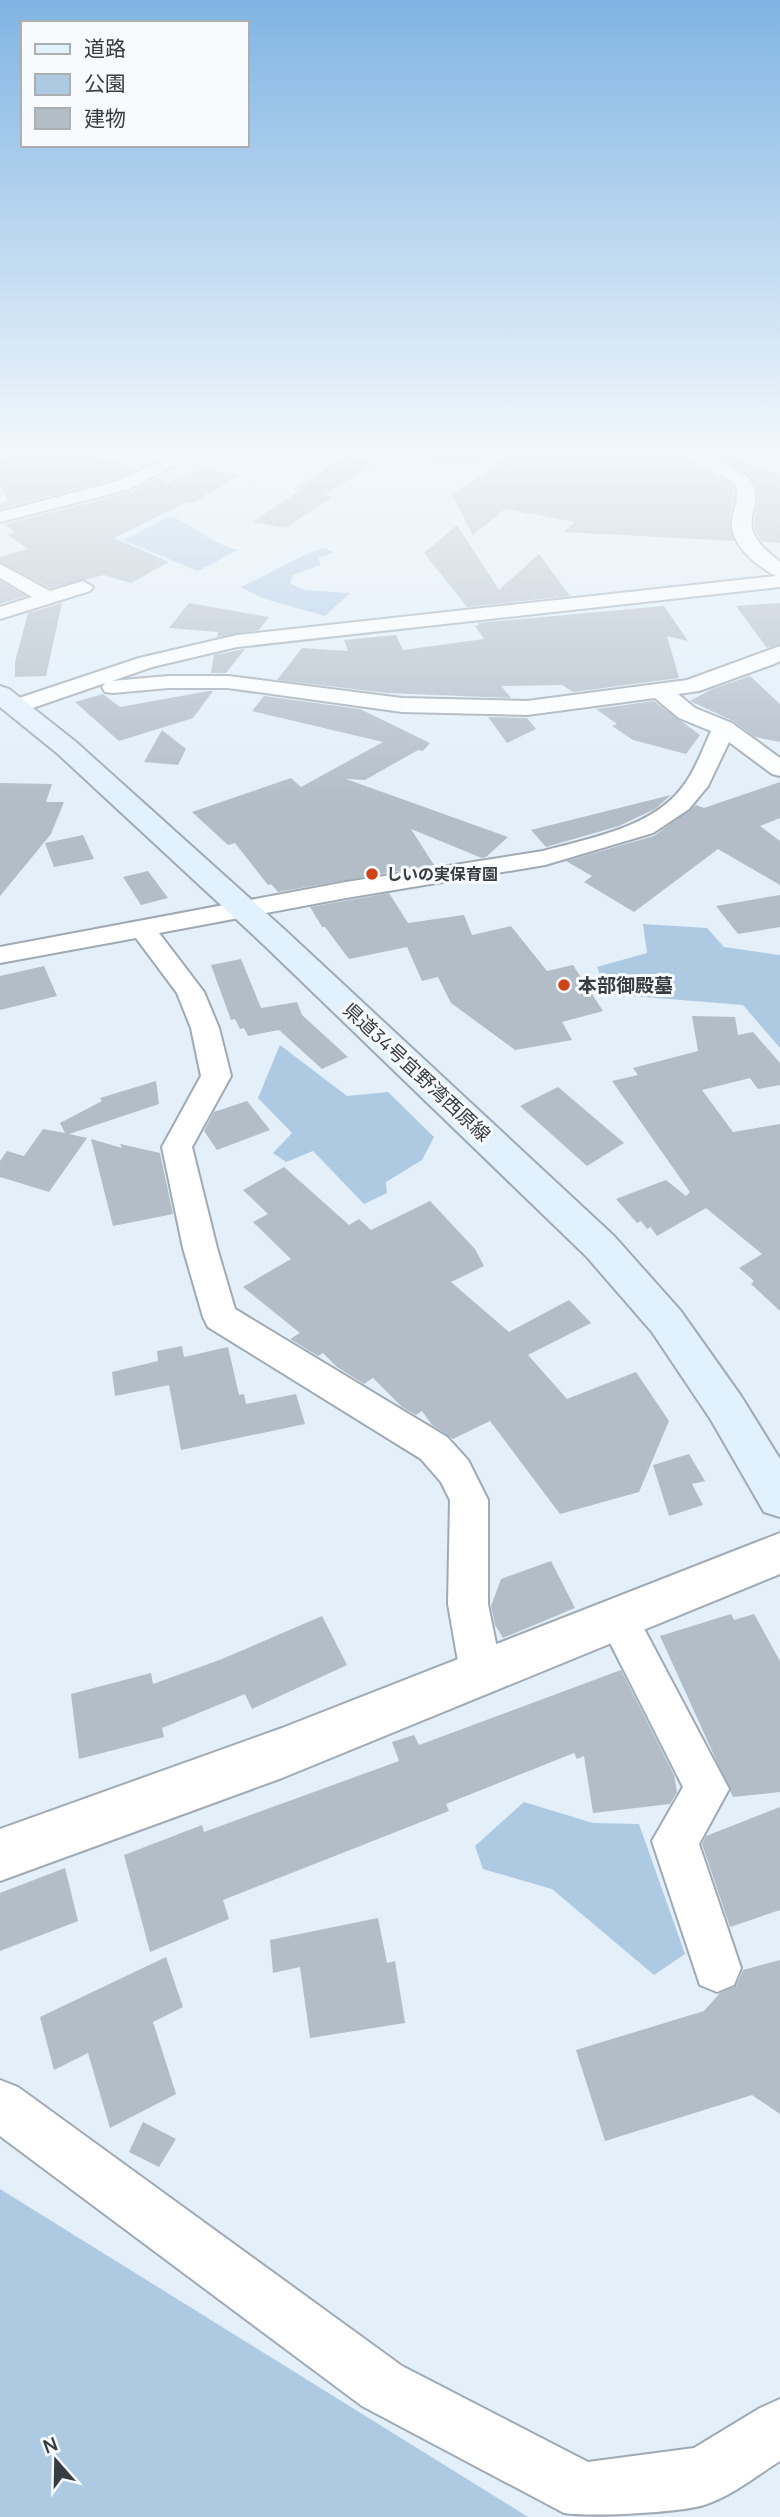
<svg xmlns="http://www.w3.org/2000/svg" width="780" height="2517" font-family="Manrope,'Noto Sans JP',sans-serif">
<rect width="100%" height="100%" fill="#e3eff9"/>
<path fill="#aecae3" d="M407 453H485L475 465C451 461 433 462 410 458Z
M170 516C197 526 211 544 238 550L198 571 123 540Z
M323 548 333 552 318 558 321 565 293 575 290 583 304 590 350 593 325 616 265 599 240 587C269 575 294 558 323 548Z
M643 924 707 928 724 947 780 955V1048L743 1005 607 994 597 967 647 953Z
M280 1045 347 1096 388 1092 434 1137 422 1160 386 1182 387 1193 364 1204 313 1151 286 1162 273 1153 292 1133 258 1098Z
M524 1802 593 1823 639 1824 685 1954 654 1975 552 1889 483 1869 475 1846Z
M0 2189 528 2517H0Z"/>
<path fill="#b3bdc7" d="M33 453H58L110 460 136 470 117 479 0 509V504L8 501 0 484V459Z
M512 453H617L644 458 649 453 682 459 733 485 734 498 729 521 734 541 564 532 575 522 505 509 473 535 452 495Z
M725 454 780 475V543L763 542 757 534 754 525 758 499 756 487 749 474 715 458Z
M345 456 376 463 325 495 332 497 286 528 252 522 301 490 294 489Z
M201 469 240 475 193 503 187 502 114 538 169 562 131 583 104 575 50 588 0 562V557L28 549 8 535 15 532 4 524 131 492 157 478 168 482Z
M457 525 499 590 539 554 570 596 467 607 424 553Z
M0 581 26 596 0 604Z
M62 603 46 676 15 677V662L28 613Z
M189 603 240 612 269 617 259 630 217 637 218 632 169 628Z
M780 603V644L767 648 736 606Z
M664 606 688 641 667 636 679 678 573 692 562 685 501 686 511 698 387 693 277 680 302 648 348 651 344 640 396 635 403 650 484 639 475 626 479 625 478 623Z
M245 649 226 673H211L214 655Z
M750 676 780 704V742L755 737 733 721 690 701 712 689Z
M209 691H213L193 718 119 741 75 702 103 694 120 707Z
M264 696 360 709 430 743 423 751 418 750 365 780 346 779 508 837 486 857 482 858 411 829 434 865 278 892 271 884 268 885 235 843 228 845 192 812 291 778 301 787 383 742 252 711Z
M654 701 700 735 686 754 633 740 612 726 617 724 596 709Z
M488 717 527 718 536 729 507 743Z
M162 730 186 749 178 765 144 762Z
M780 782V818L760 826 780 841V885L718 849 634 912 584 882 592 876 566 861 654 836 696 805 704 808Z
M0 783 52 784 46 802H64L51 834 0 896Z
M671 795 655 809 619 826 546 847 531 830Z
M83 835 94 859 54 867 45 843Z
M148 871 168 898 141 905 123 877Z
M389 893 408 923 464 915 472 935 511 926 547 971 573 965 603 1011 562 1022 572 1040 515 1050 451 1003 438 977 422 981 407 947 349 959 325 927H322L310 907Z
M780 895V927L738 934 716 906Z
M241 959 261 1008 297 1002 302 1015 348 1057 322 1069 279 1030 248 1036 244 1028 240 1029 235 1019 231 1020 211 965Z
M44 966 57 996 0 1010V976Z
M692 1016 735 1017 738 1035 753 1032 780 1063V1085L758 1089 750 1078 702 1090 733 1132 780 1124V1311L751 1284 754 1281 739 1268 762 1254 706 1208 657 1236 651 1228 653 1226 647 1229 641 1221 637 1223 616 1199 666 1180 686 1196 690 1192 612 1081 638 1075 633 1068 698 1051Z
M156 1081 159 1104 69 1134 87 1138 49 1192 0 1177V1161L7 1151 24 1156 43 1129 65 1133 60 1123 102 1101 100 1098Z
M558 1087 624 1143 587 1166 520 1106Z
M247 1101 270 1130 217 1150 204 1131 214 1112Z
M91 1139 122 1148 120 1144 160 1153 173 1214 113 1226Z
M284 1167 349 1225 359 1219 371 1230 430 1201 475 1249 484 1266 451 1282 509 1332 569 1300 591 1323 528 1355 567 1399 636 1372 669 1421 639 1492 560 1514 490 1421 453 1439 432 1425 422 1411 416 1415 402 1407 373 1378 364 1384 337 1367 323 1353 318 1356 290 1339 300 1333 243 1287 291 1259 253 1222 268 1214 243 1190Z
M182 1346 184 1357 228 1347 239 1395 244 1394 246 1404 296 1394 305 1424 181 1450 169 1385 115 1396 112 1372 158 1361 157 1351Z
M689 1454 705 1481 692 1484 703 1505 669 1516 653 1465Z
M551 1561 575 1608 503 1638 495 1625 491 1606 501 1579Z
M731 1614 734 1620 754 1614 780 1661V1792L733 1797 660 1636Z
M322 1616 347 1665 252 1709 245 1694 162 1728 164 1737 79 1759 71 1694 151 1673 153 1684 222 1659Z
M621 1670 674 1775 677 1792 670 1804 593 1813 584 1756 577 1759 574 1753 446 1804 449 1811 223 1900 229 1919 150 1952 124 1855 202 1825 204 1832 399 1761 392 1742 414 1735 419 1745Z
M780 1807V1910L730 1927 702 1844 706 1836Z
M65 1868 78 1921 0 1951V1893Z
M378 1918 387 1963 395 1961 405 2023 310 2038 300 1967 273 1973 270 1940Z
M166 1957 183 2007 153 2022 176 2094 110 2128 88 2053 54 2070 40 2017Z
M780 1960V2114L752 2095 605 2141 576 2050 704 2011 720 1993 736 1986 743 1970Z
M143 2122 176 2139 159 2167 129 2152Z"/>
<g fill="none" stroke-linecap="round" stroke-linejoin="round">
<g stroke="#a0aab4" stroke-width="4">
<path id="minor" d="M177 453H198L130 489 0 522V512L118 481Z
M676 453H698L748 476C772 513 724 519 780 562V587L237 647 152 667 112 681 168 676H228L402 698 527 701 687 680 780 646V661L774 664 699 691 678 694 695 708 732 723 780 758V776L772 774 729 742 708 786 689 809 653 833 545 865 346 898 159 933 204 992 219 1028 231 1076 192 1147 217 1248 235 1309 447 1437 468 1460 488 1500V1604L502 1673 496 1687 481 1693 466 1687 460 1673 448 1604 450 1500 441 1482 421 1459 208 1327 203 1317 183 1248 162 1147 201 1076 191 1028 177 993 136 938 0 963V947L346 882 543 851C590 838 655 827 684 785 696 769 703 748 711 731L679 718 655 698 527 715 402 712 228 688H168L113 693 105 692 102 687 105 683 18 713 10 711 7 706 10 701 139 658 237 635 776 576C757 566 730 545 732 521 734 508 740 497 735 483Z
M0 564 50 591 83 581 93 587 90 591 0 619V607L32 597 0 578Z
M618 1600 632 1606 729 1789 699 1844 741 1968 734 1985 717 1992 700 1985 652 1841 683 1787 598 1619 604 1606Z
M0 2080 18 2087 402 2366 588 2462 694 2448 760 2408 780 2399V2461C756 2476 732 2496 704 2505 678 2513 588 2517 564 2513L362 2406 0 2136Z"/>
</g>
<g stroke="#a0aab4" stroke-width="4">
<path id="tertiary" d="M780 1533V1574L282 1778 0 1881V1829L282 1728Z"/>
</g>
<g stroke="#a0aab4" stroke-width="4">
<path id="secondary" d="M0 686 9 689 76 742 286 931 614 1236 680 1310 741 1396 780 1459V1517L764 1512 711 1420 652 1332 586 1256 264 945 58 754 0 707Z"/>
</g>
<use href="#minor" fill="#fff" fill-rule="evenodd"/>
<use href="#tertiary" fill="#fff" fill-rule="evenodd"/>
<use href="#secondary" fill="#e2f1fe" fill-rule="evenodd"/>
</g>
<linearGradient id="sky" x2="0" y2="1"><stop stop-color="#80b4e3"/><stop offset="0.56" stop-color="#f2f8fc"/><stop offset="1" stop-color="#f2f8fc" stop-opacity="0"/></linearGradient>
<rect width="780" height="805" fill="url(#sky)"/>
<g fill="#cd441b" stroke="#f8fbfd" stroke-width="2.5">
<circle cx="372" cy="874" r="7"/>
<circle cx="564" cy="985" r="7"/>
</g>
<g text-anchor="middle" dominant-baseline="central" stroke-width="6" stroke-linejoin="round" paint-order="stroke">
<g font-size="16" font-weight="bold" fill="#373c40" stroke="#f8fbfd" text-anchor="start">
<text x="386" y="874">しいの実保育園</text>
</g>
<g font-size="19" font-weight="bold" fill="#373c40" stroke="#f8fbfd" text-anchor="start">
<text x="578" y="985">本部御殿墓</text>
</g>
<g font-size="19" fill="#373c40" stroke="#f8fbfd">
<text transform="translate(417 1072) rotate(43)">県道34号宜野湾西原線</text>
</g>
</g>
<rect x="21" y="21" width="228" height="126" fill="#f8fbfd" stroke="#abafb1" stroke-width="2"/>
<rect x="35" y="44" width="35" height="10" fill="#e2f1fe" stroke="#abafb1" stroke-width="2"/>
<text x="84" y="56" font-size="21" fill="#373c40">道路</text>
<rect x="35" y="74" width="35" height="21" fill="#aecae3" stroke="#abafb1" stroke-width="2"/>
<text x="84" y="91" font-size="21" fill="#373c40">公園</text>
<rect x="35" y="108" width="35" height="21" fill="#b3bdc7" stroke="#abafb1" stroke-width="2"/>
<text x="84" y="126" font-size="21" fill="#373c40">建物</text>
<g transform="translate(56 2461) rotate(340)" stroke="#f8fbfd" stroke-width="5" paint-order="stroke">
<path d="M0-5L12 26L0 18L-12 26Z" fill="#373c40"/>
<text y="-10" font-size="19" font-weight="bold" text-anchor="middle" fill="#373c40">N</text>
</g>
</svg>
